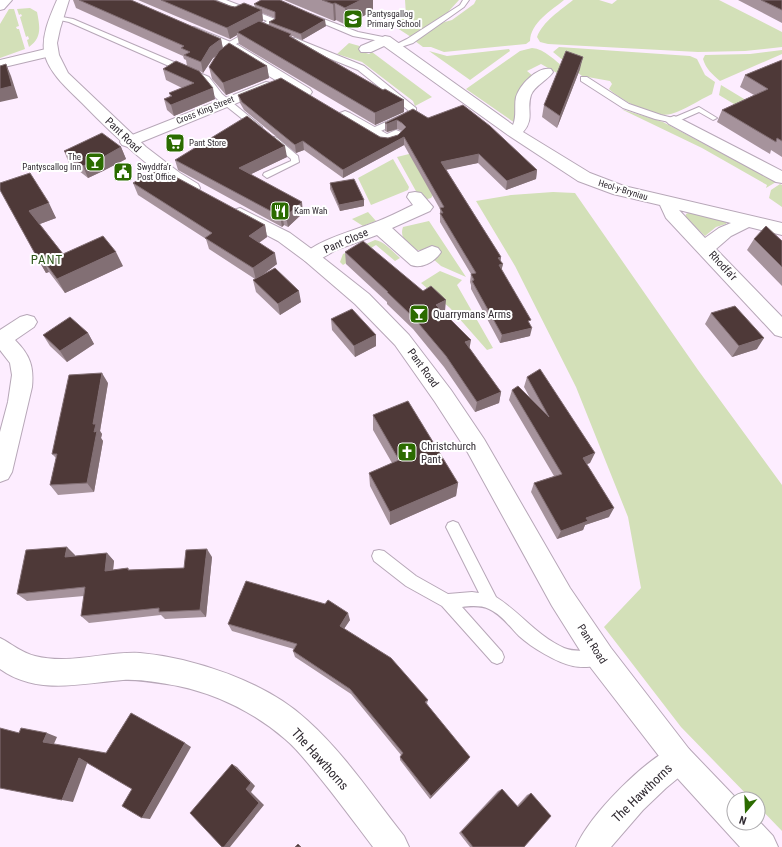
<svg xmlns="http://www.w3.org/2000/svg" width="782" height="847" font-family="'Roboto Condensed',sans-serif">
<rect width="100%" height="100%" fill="#fdedff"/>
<path fill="#d3e0b8" d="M405 0H459L448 12 411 37 391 24 406 15Z
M476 0H564C552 10 530 23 530 41L526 44 444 52 431 47H423L415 41 441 23 452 20 474 4Z
M573 0H599L612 4 617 0H719L782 32V47L745 51 698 52 548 44 540 42 537 37C543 21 561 10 573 0Z
M30 8 37 12C40 27 42 38 29 47L27 40 29 39 28 36 26 37 20 17 22 16 21 14 19 15 17 9Z
M9 9H14L19 26 16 27 17 29H19L25 49 0 58V24Z
M349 43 363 47 360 51 369 54 372 52 432 97 415 106 413 101 362 62 337 54Z
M559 47 690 56 697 59 705 75 715 82 712 94C699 100 685 110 671 114 654 119 621 100 609 89L612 84 610 81 582 76 553 52Z
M532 48C545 49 555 61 566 69L557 73 541 64 527 71 533 76 515 123 466 89 520 51Z
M509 49 510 51 470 80 429 51 447 56Z
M782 50V54L720 81C712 74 706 69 703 59L705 55 750 54Z
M721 85 759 108 749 113 719 95Z
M621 109 663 122 776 182 766 188 767 185 702 148Z
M413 153 433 195 431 198 424 200 417 193 397 157Z
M393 159 409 187 408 190 371 205 358 178Z
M780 184 782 185V207L769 198 771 190Z
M553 192 575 193 698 370 782 485V831L758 806V799H751L681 727 604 627 641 588 628 517 576 387 515 266 476 201 511 195Z
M368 212 376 221 363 226 352 219Z
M690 212 727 221 726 224 716 227 705 236 685 217 686 214Z
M429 221 466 277 441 266 432 258 440 254 433 247 425 250H415C408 243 399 238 403 227Z
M375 240C384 241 393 252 400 258L395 261 376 245 343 265 340 262 343 254Z
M440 271 462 280 457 285 493 348 487 350 450 308 421 283Z"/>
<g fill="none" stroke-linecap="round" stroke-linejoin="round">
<g stroke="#b7a7b8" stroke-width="2">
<path id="lane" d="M217 0H226L275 19V23L266 28 272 31 268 33 257 28 267 21Z
M463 0H469L464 7 413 43 395 49 391 47 407 39 460 5Z
M310 14 358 32 388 38 389 40 385 42 353 36 308 17 306 16Z
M57 16 73 19 209 77 222 94 262 127 261 129H255L216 98 203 81 69 22 55 19V17Z
M250 30H253L257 32 231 47H225L224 45Z
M289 38H295L364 66 416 108V113L410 118 374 134H368L367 132 368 130 404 114 409 111 358 70 289 42Z
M581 77H587L629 104 661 115 673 118 699 107 717 118 713 120 699 112 674 123 655 119 623 108 581 81Z
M274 137 277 138 298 156 299 162 267 178 263 175 264 173 291 161V159L271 142 270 140 271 138Z
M453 521 458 523 496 597C520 612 537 636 564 648 578 654 593 647 606 653L608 658 606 663C598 667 582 668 573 666 557 663 531 647 519 636 510 627 501 614 489 609 481 605 470 606 462 607L502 652 504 657 502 662 497 664 492 662 442 606 406 586 374 561 372 556 374 551 379 550 384 551 416 576 448 594 472 592 479 593 446 527 448 523Z"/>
</g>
<g stroke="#b7a7b8" stroke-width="2">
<path id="street" d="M0 0H12L4 9 0 10Z
M194 27 238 45 310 89 312 92 310 95 305 96 300 95 228 51 189 34 187 31 189 28Z
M385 36 390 37 513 125C517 116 514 106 516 97 520 84 538 66 551 69L553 72C547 81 535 85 531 95 526 110 535 118 523 132L590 173 624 186 782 223V235L749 227 731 236 716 249 782 317V337L775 335 666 218 660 205 613 194 578 181 508 135 384 46 371 52H361L359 49 361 46ZM679 210 731 223 719 228 705 238Z
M50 48 55 49 57 52 55 55 0 68V60Z
M266 82 271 83 273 86 271 89 134 145 128 147 122 145 120 142 122 139Z
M345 111 350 113 387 134 396 130 401 132 404 135C399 143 390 147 381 144L340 119 337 116 340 113Z
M674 116 679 118 782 171V183L776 182 669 124 666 121 669 118Z
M415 192 421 193 433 207 430 211 392 228 418 252 432 246 438 248 441 252C435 262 421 269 411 265L377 235 336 250 317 261 311 263 305 261 302 257C311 242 356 230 373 223 387 218 400 211 413 205L407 197 409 193Z
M27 315 34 317 37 322 34 327 15 340C30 355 34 366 32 387L12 472 8 479 0 482V432L8 402 12 375 10 363 0 350V330L20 317Z
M0 638C12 644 22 653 35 656 70 665 106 651 140 653 195 658 266 682 307 720 344 753 373 797 404 836L409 847H373C354 822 336 797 316 773 306 761 297 749 285 739 255 713 217 694 178 686 160 683 141 679 123 680 82 683 38 696 0 669Z
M679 744 689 749 694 759 689 769 666 788 643 810 611 847H576C590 814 646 758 679 744Z"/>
</g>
<g stroke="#b7a7b8" stroke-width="2">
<path id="secondary" d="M57 0H69L60 29 57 43 59 55 68 73 146 147 180 173 198 184 200 188 198 192 192 193 186 192C147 167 114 136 82 103 68 89 51 75 45 56 40 38 50 16 57 0Z
M240 208 290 233 317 253 369 294 409 335 451 390 484 439 570 588 611 648 689 749 737 799H734V823H758V820L773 836 778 847H740L669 769 591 668 552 606 468 453 435 402 395 345 355 304 305 261 278 241 234 218 231 214 234 210Z"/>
</g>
<use href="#lane" fill="#fff" fill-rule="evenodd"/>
<use href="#street" fill="#fff" fill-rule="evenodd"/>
<use href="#secondary" fill="#fff" fill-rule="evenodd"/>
</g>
<path fill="#a6939c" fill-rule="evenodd" d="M73 0H131L221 39 223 48 267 66 269 78 226 95 212 79 209 67 216 56 213 58 203 73 200 71 215 99 174 116 167 110 164 99 170 96 169 93 182 88 166 80 163 69 187 66 186 60 184 59 183 56 76 8Z
M138 0H214L230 6 235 7H255L254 4 326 26 302 40 292 36V37L383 90 404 100V112L375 125 239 44 237 35 230 39ZM262 13 275 18V19L269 22V25L262 22 263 21Z
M284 0H373V11L346 25 336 20 334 21Z
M738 0H782V23Z
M782 60V157L771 150 770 154 717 122 722 110 754 95 740 87 745 75Z
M580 69 557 128 542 117 544 105Z
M238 95 380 137 388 138 398 135 402 131 397 129 387 132 385 131V123L413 109 428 118 537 170 536 179 506 190 478 163 446 169 501 257 500 261 503 264 501 270 530 324V336L500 343 471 289V285L470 282 471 274 440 222V209L404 145 343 178 304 150 296 153 244 110 240 103Z
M121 147 126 159 103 171 88 178 69 163 64 151Z
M287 157 251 174 303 213 288 227 284 225 282 227 178 170 175 160Z
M30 173 56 218 40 224 63 254 123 266 65 293 49 272 46 273 38 259Z
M133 183 265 225 267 237 259 243 277 264 260 276 301 302 280 315 256 292 253 280 255 279 209 249 206 239 138 195Z
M330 183 364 200V206L340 211 330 189Z
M754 239 782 241V286L747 250Z
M345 252 445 311 443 312 501 392 499 403 475 412 444 367 413 329 387 304V302L346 264Z
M711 313 757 349 732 357 705 324Z
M331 319 376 335V346L355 357 332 330Z
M88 333 94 344 67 362 50 346 43 335Z
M527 377 590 463 587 464 609 517 585 525 583 530 557 539 531 492 534 483 554 476 509 400 512 390 530 398 524 387Z
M108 383 100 431 102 434 101 438 103 441 94 492 58 495 50 485 56 458 52 454Z
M373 415 458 483 456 496 390 525 370 486 369 473 392 463 373 430Z
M107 553 114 561 113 570 128 568 129 570 184 568 212 557 206 617 165 619 161 615 89 623 81 616 84 596 27 601 17 594 75 555V556Z
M350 620 344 629 428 700 427 704 468 760 430 799 400 760V757L401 755 351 694 295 657 293 651 294 649 232 631 228 624Z
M502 789 517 806 527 795 531 793 524 847H470L459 833 498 791Z"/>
<path fill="#826f74" d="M361 0H373V11L346 25 345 8Z
M335 3 336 20 334 21 333 4Z
M262 10 263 21 239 34 237 32V35L230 39 227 28Z
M325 20 326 26 302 40 301 34Z
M221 39 223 50 213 58 203 73 201 62 210 47Z
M583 57 580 69 557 128 560 116Z
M6 64 11 76 18 98 0 102V89Z
M267 66 269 78 226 95 223 83Z
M213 88 215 99 174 116 171 105Z
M404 100V112L375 125V113Z
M397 120V129L387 132V124Z
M404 137V145L343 178V170Z
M303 141 304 150 296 153 295 145Z
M285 146 287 157 241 179 239 168Z
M121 147 126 159 103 171 88 178 83 166Z
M479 154 478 163 441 171V162Z
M537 170 536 179 506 190 507 181Z
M364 200V206L340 211 339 205Z
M302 202 303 213 288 227 286 216Z
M49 203 56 218 37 225 29 211Z
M282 214 284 225 282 227 280 216Z
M265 225 267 237 251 248 249 236Z
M116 252 123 266 65 293 57 279Z
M275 253 277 264 256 280 253 268Z
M41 257 49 272 46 273 38 259Z
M501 257 500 265 503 264 501 272 498 266V258Z
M299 291 301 302 280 315 278 304Z
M446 300 445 311 435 317 436 305Z
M532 328 530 336 500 343 502 335Z
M88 333 94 344 67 362 60 351Z
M376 335V346L355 357 354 346Z
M764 338 757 349 732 357 739 346Z
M471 340 469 351 465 342Z
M102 373 108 383 100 431 102 434 101 438 103 441 94 492 87 483 93 424Z
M501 392 499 403 475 412 477 402Z
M595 453 590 463 578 467 583 458Z
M458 483 456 496 390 525V512Z
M614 508 609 517 585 525 583 530 557 539 561 531 586 518Z
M67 547 75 555 73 565 65 557Z
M207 549 212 557 206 617 200 610Z
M107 553 114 561 112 579 105 571Z
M348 613 350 620 341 633 340 626Z
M47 733 57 737 53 746 43 742Z
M185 743 191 747 150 819 142 818Z
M470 757 468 760 430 799 431 796Z
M79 758 88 761 73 802 62 800Z
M232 764 237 767 255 786 251 792 264 805 230 847H224L246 789Z"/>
<path fill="#4e3938" stroke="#826f74" d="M79 0H131L221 39 210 47 201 62 184 55 190 52 181 48 184 46Z
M161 0H214L230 6 235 7 244 3 262 10 227 28Z
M261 0H280L325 20 301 34 269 22 275 19V12L254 4Z
M322 0H361L345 8 335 3 333 4Z
M761 0H782V10Z
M259 21 291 34 289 36 383 90 385 89 404 100 375 113 237 32Z
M229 43 267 66 223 83 209 67 219 51Z
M566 51 583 57 560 116 544 105Z
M782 60V141L777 138 776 142 722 110 768 89 745 75Z
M176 61 199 71 213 88 171 105 164 99 172 96 169 93 194 83 163 69Z
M6 64 12 86 0 89V66Z
M281 78 380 137 388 138 398 135 406 127 402 123 397 120 387 124 385 123 413 109 428 118 463 105 490 126 537 170 507 181 479 154 441 162 501 257 498 258 503 264 499 265 531 320 528 321 532 328 502 335 472 281 474 280 471 274 476 273 440 213H443L440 208 444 207 404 137 343 170 303 141 295 145 242 102 238 95Z
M247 116 285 146 239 168 302 202 286 216 282 214 280 216 175 160Z
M102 133 121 147 98 160 83 166 64 151Z
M159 168 265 225 249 236 275 253 253 268 205 238 212 233 133 183Z
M30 173 49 203 29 211 63 254 103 236 116 252 57 279 41 257 38 259 0 190V183Z
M354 179 364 200 339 205 330 183Z
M766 226 782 241V267L754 239Z
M363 241 423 291 431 286 446 300 436 305 471 340 465 342 501 392 477 402 446 356 414 318 387 292H388L345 252Z
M275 268 299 291 278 304 253 280Z
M735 306 764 338 739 346 711 313Z
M352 309 376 335 354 346 331 319Z
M70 317 88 333 60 351 43 335Z
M540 369 595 453 583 458 614 508 586 518 588 521 561 531 534 483 562 474 512 390 518 386 549 417 527 377Z
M102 373 93 424H96L94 432 97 431 87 483 50 485 57 454H52L69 375Z
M408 401 458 483 390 512 369 473 399 460 373 415Z
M67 547 65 557 107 553 105 571 128 568V570L184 568 186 550 207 549 200 610 159 612V608L81 616 85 587 17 594 26 550Z
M246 581 325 604 328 600 348 613 340 626 391 658 428 700 425 702 470 757 431 796 400 757 403 753 350 689 293 651 297 644 228 624Z
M131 713 185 743 142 818 122 806 132 789 79 758 62 800 0 788V728L19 733 21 728 47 733 43 742 106 753Z
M232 764 251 783 246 789 259 803 224 847H222L190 813Z
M502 789 518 807 531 793 551 816 524 847H473L461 832Z
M298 844 301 847H295Z"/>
<defs>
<g id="school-square" transform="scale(1)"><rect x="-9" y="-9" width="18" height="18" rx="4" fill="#2b6b00" stroke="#fff"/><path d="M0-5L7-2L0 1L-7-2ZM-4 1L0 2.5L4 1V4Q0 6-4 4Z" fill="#fff"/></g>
<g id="supermarket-square" transform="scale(1)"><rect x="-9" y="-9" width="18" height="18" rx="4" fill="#2b6b00" stroke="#fff"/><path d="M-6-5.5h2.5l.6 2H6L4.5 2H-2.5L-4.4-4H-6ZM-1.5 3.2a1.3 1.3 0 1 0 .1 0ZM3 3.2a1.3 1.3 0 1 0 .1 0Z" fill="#fff"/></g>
<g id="bar-square" transform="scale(1)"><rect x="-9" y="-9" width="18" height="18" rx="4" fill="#2b6b00" stroke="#fff"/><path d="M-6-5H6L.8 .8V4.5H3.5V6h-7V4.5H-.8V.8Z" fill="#fff"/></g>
<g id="civic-square" transform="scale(1)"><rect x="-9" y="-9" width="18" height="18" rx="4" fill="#2b6b00" stroke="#fff"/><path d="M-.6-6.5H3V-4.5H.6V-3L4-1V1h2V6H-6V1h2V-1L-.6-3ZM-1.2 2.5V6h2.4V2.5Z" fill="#fff"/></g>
<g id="restaurant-square" transform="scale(1)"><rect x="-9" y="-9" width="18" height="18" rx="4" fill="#2b6b00" stroke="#fff"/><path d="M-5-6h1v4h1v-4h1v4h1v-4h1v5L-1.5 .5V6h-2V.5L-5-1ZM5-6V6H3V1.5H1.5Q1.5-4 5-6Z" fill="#fff"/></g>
<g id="church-square" transform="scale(1)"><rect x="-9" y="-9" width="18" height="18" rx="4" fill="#2b6b00" stroke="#fff"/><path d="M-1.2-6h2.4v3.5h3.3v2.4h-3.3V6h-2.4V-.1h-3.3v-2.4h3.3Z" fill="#fff"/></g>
</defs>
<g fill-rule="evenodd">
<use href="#school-square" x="353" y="19"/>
<use href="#supermarket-square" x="175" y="143"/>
<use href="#bar-square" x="95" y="162"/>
<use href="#civic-square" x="123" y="172"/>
<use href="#restaurant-square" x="280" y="211"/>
<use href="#bar-square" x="419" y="314"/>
<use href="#church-square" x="407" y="452"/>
</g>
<g text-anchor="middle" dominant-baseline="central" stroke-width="4" stroke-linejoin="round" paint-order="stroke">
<g font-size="9" fill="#302a31" stroke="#fff" text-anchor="start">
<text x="367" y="14">Pantysgallog<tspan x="367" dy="10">Primary School</tspan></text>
<text x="189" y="143">Pant Store</text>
<text x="81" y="157" text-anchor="end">The<tspan x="81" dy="10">Pantyscallog Inn</tspan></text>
<text x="137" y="167">Swyddfa'r<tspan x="137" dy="10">Post Office</tspan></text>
<text x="294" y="211">Kam Wah</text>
</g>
<g font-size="9" fill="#302a31" stroke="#fff">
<text transform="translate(205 110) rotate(-22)">Cross King Street</text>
<text transform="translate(623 190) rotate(17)">Heol-y-Bryniau</text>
</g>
<g font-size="11" fill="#302a31" stroke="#fff">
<text transform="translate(123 135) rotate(44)">Pant Road</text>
<text transform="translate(346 241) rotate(-23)">Pant Close</text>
<text transform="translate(723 266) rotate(47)">Rhodfa'r</text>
<text transform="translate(423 368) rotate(54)">Pant Road</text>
<text transform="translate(592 644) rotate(57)">Pant Road</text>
</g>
<g font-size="11" fill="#302a31" stroke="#fff" text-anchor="start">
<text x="433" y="314">Quarrymans Arms</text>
<text x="421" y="446">Christchurch<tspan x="421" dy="13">Pant</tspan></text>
</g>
<g font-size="13" letter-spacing="1" fill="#2f581c" stroke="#fff">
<text x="47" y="259">PANT</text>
</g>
<g font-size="13" fill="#302a31" stroke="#fff">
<text transform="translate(320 759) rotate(48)">The Hawthorns</text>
<text transform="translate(642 793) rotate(-44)">The Hawthorns</text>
</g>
</g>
<g transform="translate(746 811) rotate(199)"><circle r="19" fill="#ffffff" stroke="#acaaad"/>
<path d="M0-3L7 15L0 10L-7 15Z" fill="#2b6b00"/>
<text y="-6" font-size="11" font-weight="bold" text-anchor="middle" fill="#302a31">N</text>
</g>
</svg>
